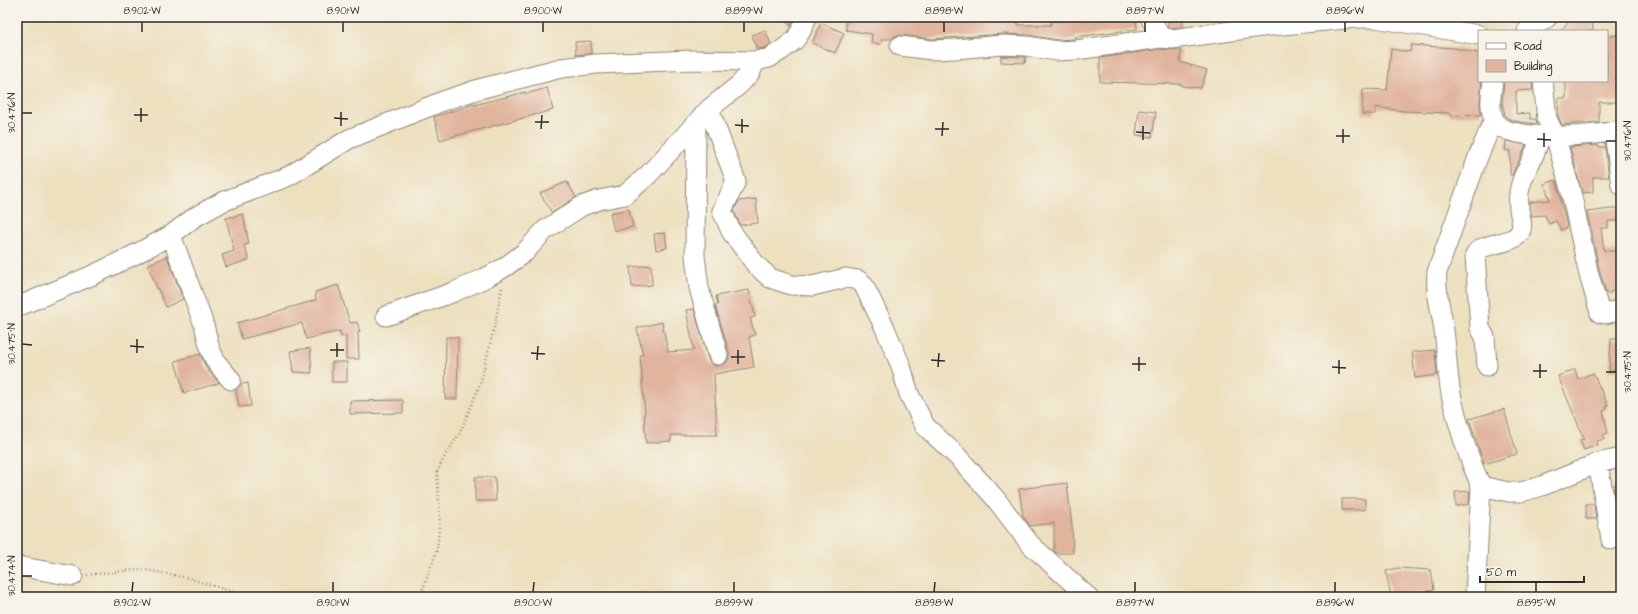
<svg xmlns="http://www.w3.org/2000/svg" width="1638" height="614" font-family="'Architects Daughter',sans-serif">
<rect width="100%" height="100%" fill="#f7f3e8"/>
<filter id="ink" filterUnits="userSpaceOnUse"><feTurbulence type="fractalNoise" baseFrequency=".025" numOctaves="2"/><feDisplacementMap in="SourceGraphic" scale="8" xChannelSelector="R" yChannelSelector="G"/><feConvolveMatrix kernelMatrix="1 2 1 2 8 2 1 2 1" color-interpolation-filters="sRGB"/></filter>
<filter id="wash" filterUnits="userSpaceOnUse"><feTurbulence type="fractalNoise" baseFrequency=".012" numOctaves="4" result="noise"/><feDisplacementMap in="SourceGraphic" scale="16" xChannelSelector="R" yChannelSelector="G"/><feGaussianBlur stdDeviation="0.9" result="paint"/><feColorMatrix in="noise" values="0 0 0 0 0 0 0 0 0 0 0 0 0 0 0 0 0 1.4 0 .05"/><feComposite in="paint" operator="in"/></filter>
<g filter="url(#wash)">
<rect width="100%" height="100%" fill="#ede0bf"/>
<g id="blocks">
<path fill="#e1b49e" d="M782 17H795L791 26Z
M846 17H1018V25H1051V21H1062V17H1093L1094 20 1136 17 1137 29 1075 37V39L1058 40 1028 35 1003 34 932 39 901 35 895 36 891 39H882L881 44 871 43 872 34 846 30Z
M1168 17H1182V27L1168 28Z
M1573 17H1592L1593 31H1560Z
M821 23 844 33 835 53 812 43Z
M765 30 771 44 765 48 757 49 752 35Z
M1621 35V102H1599V122L1562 125 1558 116 1559 98H1566V81H1607V36Z
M591 41V54L576 55 575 42Z
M1411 45 1454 48 1479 53V81H1482L1480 102 1481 115 1450 116V113L1403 111 1375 107V114H1362L1363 89 1387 90 1391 49 1410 52Z
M1159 49 1181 50 1180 62 1207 70 1201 88 1181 86 1182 84 1100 82V58Z
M1001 56 1026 57 1025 63 1001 62Z
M1504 81H1532L1533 90 1516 91V114L1530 113V119H1536L1537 124 1520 122 1509 119 1505 116 1502 102Z
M547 88 553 110 440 140 434 117 474 104V105L526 92V94Z
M1139 110 1156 112 1152 137 1136 135Z
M1506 141 1526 145 1512 175H1510V151L1505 150Z
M1598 145 1597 147H1605L1609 177H1593V192L1582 193 1570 147Z
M1556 180 1567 227 1561 230 1556 221 1549 224 1545 215 1532 216 1530 208V202L1550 200 1544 184Z
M567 182 576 197 552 213 540 193Z
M756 199 758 223 740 225 734 211 739 201Z
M1619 208 1618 221H1608V228H1601L1604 251H1621V291H1611V293H1606L1599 268 1587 212Z
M629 209 633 227 614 231 610 213Z
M243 214 249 244 244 245 249 260 226 267 222 255 234 251 226 218Z
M665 233 667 248 656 250 654 234Z
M167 256 183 299 166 307 147 265Z
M651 265 652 285 632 287 630 267Z
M338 285 350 323 357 322 360 332H358L359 359H346V335L341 337 340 331 306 339 302 323 242 339 237 323 316 300 315 292Z
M749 290 755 317 750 318 755 335 749 337 754 367 714 374 717 435H671V441L646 443 644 413H645L640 355H643L637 328 662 322 668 352 694 350 686 310 694 309 708 358 710 363 715 366 721 365 726 363 729 358V352L715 305H718L716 296Z
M446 337H458L457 399H445Z
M1611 339H1621V368L1609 372Z
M310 348 312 373 293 372 290 351Z
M1435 350 1437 375 1415 378 1412 352Z
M200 354 207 369 219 383 184 393 175 361Z
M332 362H347V382H332Z
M1575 369 1578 379 1593 373 1608 405 1606 406 1607 409 1603 411 1608 433 1603 435 1605 439 1597 441 1598 445 1584 450 1580 440 1584 439 1558 376Z
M248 383 251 406 239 407 236 389 241 384Z
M403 400V413L350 414V401Z
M1504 409 1517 454 1484 464 1469 419Z
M475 477H495L496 501H475Z
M1067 483 1072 526 1073 553H1056L1054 551V523L1030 526 1023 516 1019 489Z
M1621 484V519H1619L1613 485Z
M1470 491 1469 504 1456 506 1455 492Z
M1342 499H1365V510H1342Z
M1586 504H1594L1596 519H1586Z
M1398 568 1431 570 1434 590 1391 597 1386 571Z"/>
</g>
</g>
<g filter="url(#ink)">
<use href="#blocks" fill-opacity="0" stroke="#8c8675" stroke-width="1"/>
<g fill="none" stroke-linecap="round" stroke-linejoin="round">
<g stroke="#8c8675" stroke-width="21">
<path id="minor" d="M1150 17 1161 38 1172 39 1261 27 1357 18H1375L1479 35
M1527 31 1548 17
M900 46 932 50 955 49 1003 45 1026 46 1057 51 1076 50 1161 38
M1493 81C1491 94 1488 111 1496 123 1508 142 1602 137 1621 129
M1543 81 1547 119 1555 135 1571 192 1588 271 1600 313 1606 314 1621 309
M709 109 736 181 722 211 731 231 756 265 770 278 791 285 812 286 846 278 858 280 863 284 884 326 901 366 909 394 925 426 958 457 995 498 1030 544 1088 597
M696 124 695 256 699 288 718 355
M1614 132 1621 185
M171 235 204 325 210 349 216 362 231 380
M17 307 93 275 136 254 171 235 195 217 222 202 289 176 349 139 443 101 479 89 561 68 596 64 693 60 756 61 769 58 782 50 795 40 801 31 807 17
M386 316 454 292 485 278 505 267 525 252 545 230 582 206 599 200 625 195 649 174 709 109 739 85 750 73 756 61
M1487 366 1485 337 1480 328 1475 255C1479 243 1508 245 1518 235 1525 227 1520 218 1519 209 1519 204 1518 198 1519 193 1521 173 1537 157 1540 136
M1598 463 1611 540
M1481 486 1509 492H1521L1542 486 1598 463 1621 458
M17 566 73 576
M1475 597 1481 486C1469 459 1459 428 1452 399 1447 376 1447 353 1444 330 1441 309 1435 293 1437 272L1478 157 1494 119"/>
</g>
<path stroke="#8c8675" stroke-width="2.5" stroke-dasharray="1 3" stroke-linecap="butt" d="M87 575 141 569 188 578 249 597
M420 597 437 550 440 518 437 472 446 454 460 433 480 384 495 324 502 287
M1055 597 1059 592"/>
<use href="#minor" stroke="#fff" stroke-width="19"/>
</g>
</g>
<path fill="none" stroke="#2b2b2b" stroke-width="1.5" d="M142 32V22M343 32V22M543 32V22M744 32V22M944 32V22M1145 32V22M1345 32V22M22 113H32M134 115H148M334 118 348 119M141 122V108M535 122H549M735 125 749 126M341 126V112M541 129 542 115M935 129H949M1136 132 1150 133M742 133V119M942 136 943 122M1336 136H1350M1537 139 1551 140M1143 140V126M1606 141H1616M1343 143V129M1544 147V133M22 344 32 345M130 346 144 347M330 350H344M137 353V339M531 353 545 354M337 357V343M731 357H745M537 360 538 346M931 360 945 361M738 364V350M1132 364H1146M938 367 939 353M1332 367 1346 368M1139 371V357M1533 371H1547M1606 372H1616M1339 374V360M1540 378V364M22 576H32M132 592 133 582M333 592V582M533 592 534 582M734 592V582M934 592 935 582M1135 592V582M1335 592V582M1536 592V582"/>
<rect width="1638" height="614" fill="none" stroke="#f7f3e8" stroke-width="44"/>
<rect x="1478" y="30" width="130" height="52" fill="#f7f3e8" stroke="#a5a39c"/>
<rect x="1486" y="43" width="20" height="6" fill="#ffffff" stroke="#a5a39c"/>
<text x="1514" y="50" font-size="12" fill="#2b2b2b">Road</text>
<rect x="1486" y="60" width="20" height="12" fill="#e1b49e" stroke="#a5a39c"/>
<text x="1514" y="70" font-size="12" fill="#2b2b2b">Building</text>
<path d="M1480 576v6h104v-6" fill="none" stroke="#2b2b2b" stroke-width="2"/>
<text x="1486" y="576" font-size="12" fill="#2b2b2b" stroke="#f7f3e8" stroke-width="3" paint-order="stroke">50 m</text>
<rect x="22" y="22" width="1594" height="570" fill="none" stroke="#2b2b2b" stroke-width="1.5"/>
<g font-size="10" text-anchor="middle" fill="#2b2b2b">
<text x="142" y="14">8.902°W</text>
<text x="343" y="14">8.901°W</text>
<text x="543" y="14">8.900°W</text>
<text x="744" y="14">8.899°W</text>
<text x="944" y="14">8.898°W</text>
<text x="1145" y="14">8.897°W</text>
<text x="1345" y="14">8.896°W</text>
<text transform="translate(11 113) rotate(-90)" y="4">30.476°N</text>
<text transform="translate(1627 141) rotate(-90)" y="4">30.476°N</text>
<text transform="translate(11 344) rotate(-90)" y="4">30.475°N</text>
<text transform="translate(1627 372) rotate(-90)" y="4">30.475°N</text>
<text transform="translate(11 576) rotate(-90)" y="4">30.474°N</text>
<text x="132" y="606">8.902°W</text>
<text x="333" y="606">8.901°W</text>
<text x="533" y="606">8.900°W</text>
<text x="734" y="606">8.899°W</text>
<text x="934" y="606">8.898°W</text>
<text x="1135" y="606">8.897°W</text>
<text x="1335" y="606">8.896°W</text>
<text x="1536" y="606">8.895°W</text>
</g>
</svg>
